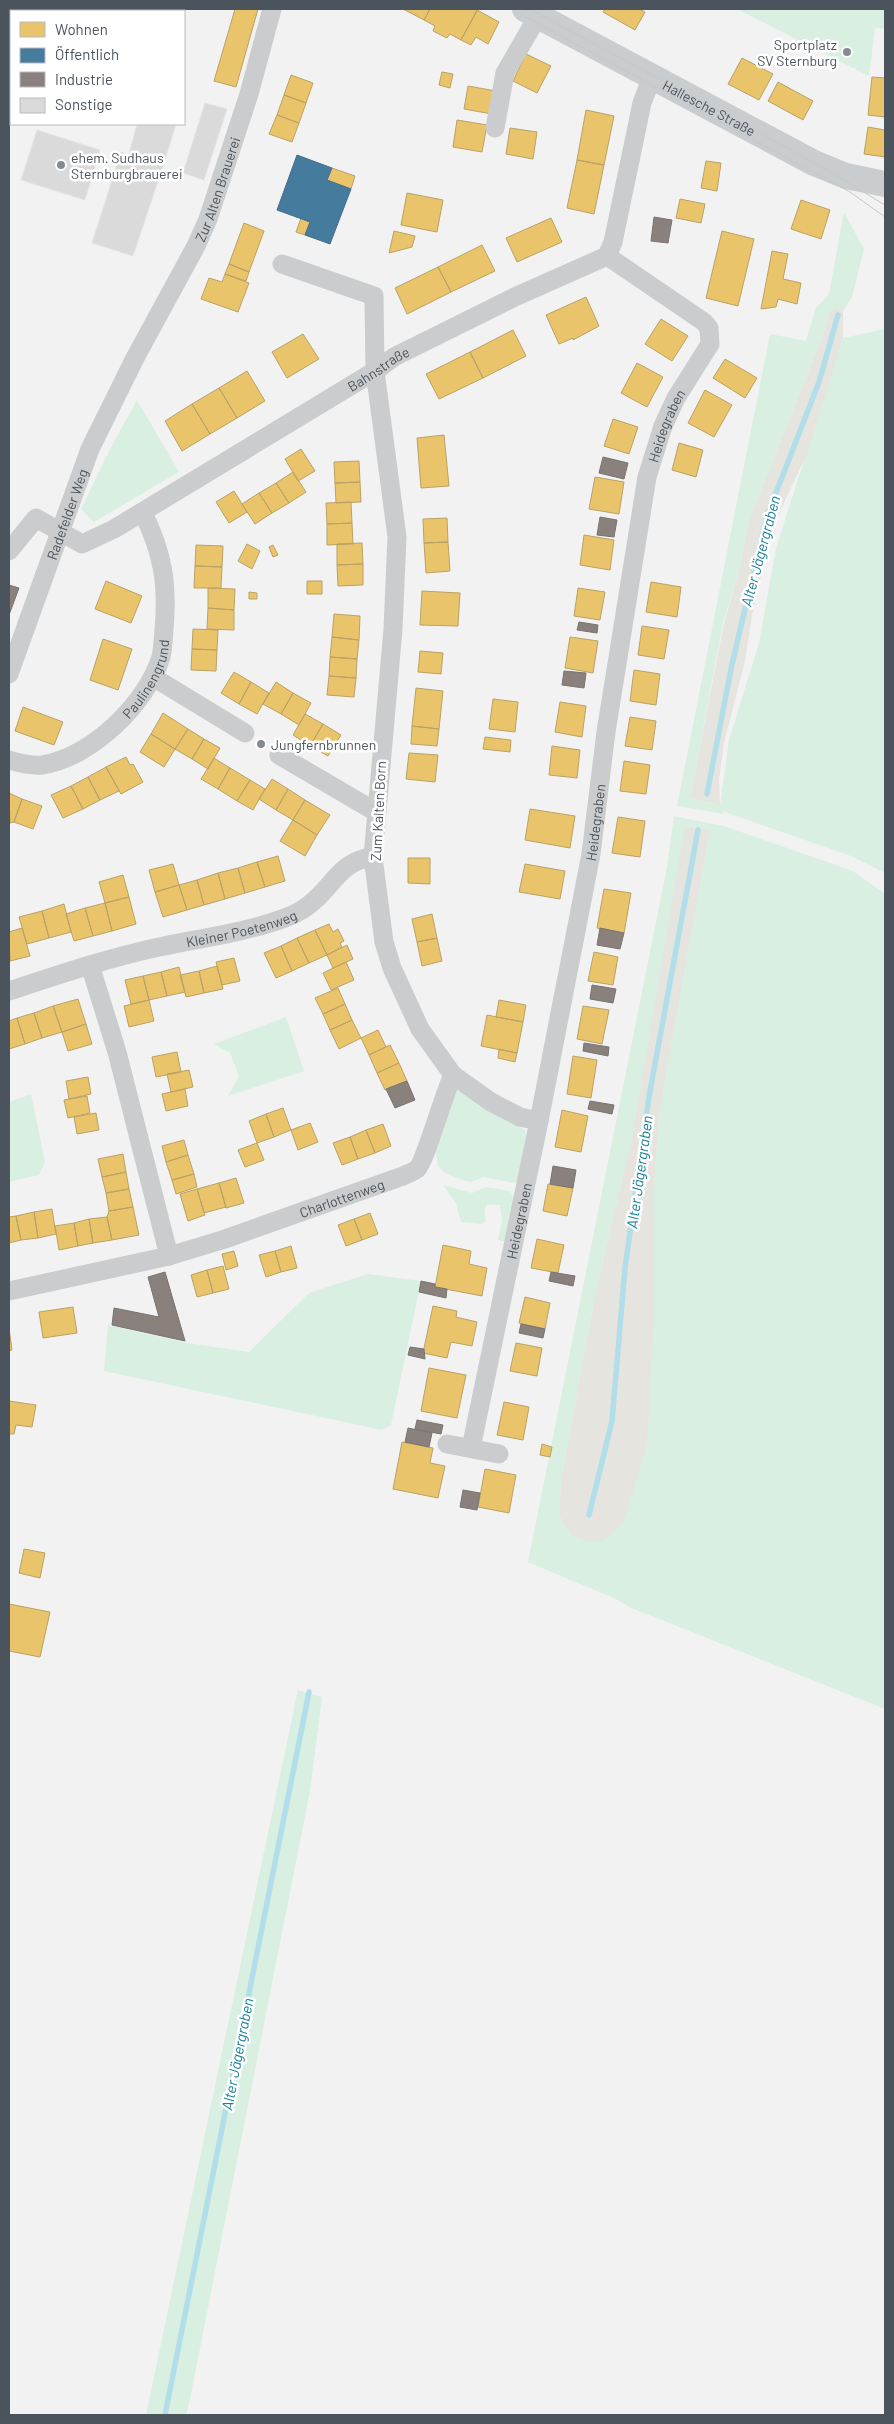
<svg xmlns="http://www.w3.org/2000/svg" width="894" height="2424" font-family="Barlow,sans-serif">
<rect width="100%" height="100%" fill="#f2f2f2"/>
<path fill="#d9efe2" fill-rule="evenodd" d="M737 9H885V29L875 28 869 76Z
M844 212 864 249 852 297 843 311 836 307 829 312 826 327 750 517 738 575 723 623 690 798 720 805 729 740 759 643 776 548 843 338 885 329V873L851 856 722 811 725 814 677 806 770 334 806 341 816 308 829 294Z
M137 400 179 472 94 522 81 509 110 449Z
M674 816 727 827 853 871 885 894V1709L629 1607 618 1600 528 1562 667 867ZM686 826 710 830 659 1115 654 1190 559 1514 561 1481 596 1290 632 1138Z
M286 1017 304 1071 228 1096 239 1076 230 1053 214 1044Z
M459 1090 525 1130 526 1138 518 1181 514 1183 484 1177 471 1182 465 1181 445 1173 438 1166 435 1147 456 1091Z
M31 1094 45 1162 39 1175 9 1182V1102Z
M443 1185 472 1193 486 1187 510 1191 514 1198 506 1242 498 1240 502 1220 500 1205 487 1204 484 1210 486 1221 482 1224 461 1222 456 1203Z
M368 1274 421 1281 391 1425 382 1430 104 1371 108 1325 187 1343 249 1352 309 1293Z
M298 1690 322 1697 310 1791 190 2399 186 2415H146Z"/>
<path fill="#e6e4df" d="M836 307 843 311V338L808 452 772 528 752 616 745 661 724 743 719 779 720 805 690 798 724 623 738 575 750 517 826 327 829 312Z
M685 826 710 830 659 1115 654 1190V1315L647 1444 623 1524 604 1540 589 1542 571 1535 559 1514 561 1481 596 1290 632 1138Z"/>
<path fill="#e9c46a" stroke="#baa266" d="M235 9H258L236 87 214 81Z
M403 9H430L424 20Z
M430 9H478L461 40 450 34 447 38 433 31 435 26 424 20Z
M605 9H639L645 12 635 30 603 12Z
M477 10 499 22 488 44 476 37 471 45 461 40Z
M526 54 551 66 537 93 513 81Z
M742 58 773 74 759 100 728 84Z
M442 72 453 74 450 88 439 85Z
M291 75 313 83 306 103 284 95Z
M872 77 885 78V117L868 115Z
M778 82 813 101 803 120 768 101Z
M468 86 496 91 492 114 464 109Z
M284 95 306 103 299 123 277 115Z
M586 110 614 116 604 165 577 160Z
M277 115 299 123 292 142 269 134Z
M457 120 487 125 482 152 453 147Z
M868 127 885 130V157L864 154Z
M510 128 537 132 533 159 506 154Z
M577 160 604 165 594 214 567 208Z
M706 161 721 163 717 191 701 188Z
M332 168 355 176 351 189 327 180Z
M407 193 443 200 437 232 401 225Z
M680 199 705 204 701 223 676 218Z
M801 200 830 210 821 239 791 229Z
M301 218 310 222 305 235 296 232Z
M551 218 562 242 517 262 506 238Z
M244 223 264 231 249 272 229 264Z
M394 231 415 236 412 247 389 253Z
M722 231 754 239 738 306 706 298Z
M482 245 495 271 451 292 438 267Z
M772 251 788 254 783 279 801 283 797 304 778 299 776 307 761 309Z
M229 264 249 272 246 281 225 274Z
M438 267 451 292 407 314 395 288Z
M225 274 249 283 238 312 201 299 209 278 222 282Z
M586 297 599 326 573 340V338L559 344 546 315Z
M661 319 688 336 672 361 645 344Z
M513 330 526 356 483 378 470 352Z
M303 334 319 359 287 378 272 352Z
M470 352 483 378 439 399 426 374Z
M725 359 757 378 745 398 713 378Z
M637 363 663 377 647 407 621 393Z
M247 371 265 401 237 418 219 388Z
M219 388 237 418 210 434 192 404Z
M705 390 732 405 714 437 688 423Z
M192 404 210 434 182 451 165 421Z
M613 419 638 427 629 454 604 446Z
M444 435 449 486 421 488 417 438Z
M679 443 703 450 696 477 672 470Z
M301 449 315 471 298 481 285 459Z
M359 461 360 482 335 483 334 462Z
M293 472 306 492 289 503 276 483Z
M595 477 624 482 619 514 589 509Z
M360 482 361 502 336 503 335 483Z
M276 483 289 503 272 513 259 493Z
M234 491 247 512 229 523 216 502Z
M259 493 272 513 255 524 242 504Z
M351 502 352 523 327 524 326 503Z
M447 518 448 542 424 543 423 519Z
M352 523 353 544 327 545V524Z
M584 535 614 540 610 570 580 565Z
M448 542 450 571 426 573 424 543Z
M362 543 363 564 337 565V544Z
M247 544 260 551 252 569 238 561Z
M196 545 223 546 222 567 195 566Z
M273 545 278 555 273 557 269 547Z
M363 564V585L338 586 337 565Z
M195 566 222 567 221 588H194Z
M106 581 142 596 131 623 95 609Z
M307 581H322V594H307Z
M651 582 681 587 677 617 646 612Z
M208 588 235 589 234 610 208 608Z
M578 588 605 592 600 620 574 616Z
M422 591 460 593 458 626 420 625Z
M249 592 257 593V599H249Z
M208 608 234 610V630L207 629Z
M334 614 360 616 359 640 332 637Z
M642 626 669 630 664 659 638 655Z
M193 629 218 630 217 650 192 649Z
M332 637 359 640 357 659 330 657Z
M570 637 598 641 593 673 565 668Z
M103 639 132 649 118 690 90 680Z
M192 649 217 650 216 671 191 670Z
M420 651 443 653 441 674 418 672Z
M330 657 357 659 356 678 329 676Z
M634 670 660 674 656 705 630 701Z
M234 672 251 682 239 704 221 693Z
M329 676 356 678 354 697 327 695Z
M251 682 269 693 257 714 239 704Z
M276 682 293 693 281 714 263 704Z
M416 688 443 691 439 729 412 726Z
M293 693 311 703 299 725 281 714Z
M493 699 518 702 515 732 489 729Z
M560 702 586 706 582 737 555 732Z
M23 707 63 722 54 745 15 731Z
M163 713 188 729 175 749 151 734Z
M305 714 323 724 310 746 293 735Z
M630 717 656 721 652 750 625 746Z
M323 724 341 735 328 756 310 746Z
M412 726 439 729 437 746 411 744Z
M188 729 204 739 192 759 175 749Z
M151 734 175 749 164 767 140 752Z
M485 737 511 740 510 752 483 749Z
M204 739 220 748 208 769 192 759Z
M552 746 580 750 577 778 549 775Z
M409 753 438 755 435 782 406 779Z
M126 757 130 765 133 764 143 782 121 794 106 767Z
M214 758 230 768 218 789 201 779Z
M624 761 650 765 646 794 620 791Z
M106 767 119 791 100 800 88 777Z
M230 768 250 780 237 801 218 789Z
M88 777 100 800 83 809 71 786Z
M272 779 288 789 276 810 259 799Z
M250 780 265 789 253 810 237 801Z
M71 786 83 809 63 818 51 795Z
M288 789 305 800 293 820 276 810Z
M9 793 22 799 14 822 10 823Z
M22 799 42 806 33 829 14 822Z
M305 800 330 815 317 835 293 820Z
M530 809 575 816 570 848 525 840Z
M618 817 645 821 640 857 612 853Z
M293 820 317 835 305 856 280 841Z
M278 856 285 881 265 887 257 862Z
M408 858H430V884L408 883Z
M257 862 265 887 245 893 238 868Z
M173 864 179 885 155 892 149 870Z
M525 864 565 871 560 899 519 892Z
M238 868 245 893 225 899 218 873Z
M218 873 225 899 204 905 197 880Z
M123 875 129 897 105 903 99 882Z
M197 880 204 905 187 910 179 885Z
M179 885 187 910 163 917 155 892Z
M604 889 631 893 624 933 597 928Z
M129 897 136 924 112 931 105 903Z
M105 903 112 931 93 936 85 908Z
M64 904 71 932 49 938 42 911Z
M85 908 93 936 74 941 66 914Z
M42 911 49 938 27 944 19 917Z
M432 914 437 938 417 942 412 919Z
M329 924 333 932 338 929 344 941 340 943 342 947 327 955 315 930Z
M22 928 30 956 10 961 9 932Z
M315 930 327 955 309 963 297 938Z
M297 938 309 963 292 971 281 946Z
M437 938 442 961 422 966 417 942Z
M347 945 353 959 333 968 327 955Z
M281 946 292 971 276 978 264 953Z
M594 952 618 957 613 985 588 981Z
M234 958 240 981 222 985 216 962Z
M346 962 354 980 331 990 323 973Z
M217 966 223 989 204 993 199 971Z
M179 967 185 992 167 996 161 972Z
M199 971 204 993 186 997 180 975Z
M161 972 167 996 149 1000 143 976Z
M143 976 149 1000 131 1004 125 980Z
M338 988 345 1004 323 1014 315 998Z
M78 999 86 1024 62 1032 53 1006Z
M149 1000 154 1021 129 1027 124 1006Z
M499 1000 526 1005 523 1022 496 1017Z
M345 1004 352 1020 330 1030 323 1014Z
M53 1006 62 1032 42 1038 34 1013Z
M583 1006 609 1010 602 1044 577 1039Z
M34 1013 42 1038 25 1044 17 1018Z
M487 1015 523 1022 517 1053 481 1046Z
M17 1018 25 1044 9 1049V1021Z
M352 1020 361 1038 339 1049 330 1030Z
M86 1024 92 1044 68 1051 62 1032Z
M378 1030 386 1047 369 1055 361 1038Z
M390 1045 399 1063 377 1073 369 1055Z
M499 1049 517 1053 515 1062 498 1058Z
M177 1052 181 1072 156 1077 152 1057Z
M573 1056 597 1060 591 1098 567 1094Z
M399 1063 407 1081 385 1090 377 1073Z
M189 1070 193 1087 171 1092 167 1074Z
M88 1077 91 1094 69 1099 66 1081Z
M185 1089 188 1106 166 1111 162 1094Z
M87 1096 90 1113 68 1118 64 1100Z
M283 1108 291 1130 274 1137 266 1114Z
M562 1110 588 1116 581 1152 555 1147Z
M96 1113 99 1130 77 1134 74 1117Z
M266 1114 274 1137 257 1143 249 1121Z
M310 1123 318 1142 298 1150 291 1130Z
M383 1124 391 1146 375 1153 366 1130Z
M366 1130 375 1153 358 1159 350 1137Z
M350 1137 358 1159 342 1165 333 1143Z
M184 1140 188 1155 166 1162 162 1146Z
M257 1143 264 1160 245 1167 238 1150Z
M123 1154 126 1172 102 1177 98 1159Z
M188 1155 194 1174 172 1180 166 1162Z
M126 1172 129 1189 106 1193 102 1177Z
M194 1174 197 1187 176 1194 172 1180Z
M236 1178 244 1203 226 1208 219 1183Z
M219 1183 226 1207 204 1213 197 1189Z
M548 1184 573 1188 567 1216 543 1211Z
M129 1189 133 1207 109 1211 106 1193Z
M197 1189 205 1215 188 1221 180 1194Z
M133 1207 139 1235 112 1240 107 1217 109 1211Z
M52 1209 56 1234 38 1238 34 1212Z
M34 1212 38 1238 21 1240 16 1216Z
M370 1213 378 1234 362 1240 354 1219Z
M16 1216 21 1240 9 1243V1217Z
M107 1217 112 1240 93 1243 89 1219Z
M89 1219 93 1243 78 1246 74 1223Z
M354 1219 362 1240 346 1246 338 1225Z
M74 1223 78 1246 59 1250 55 1226Z
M537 1239 564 1245 558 1273 531 1268Z
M443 1245 471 1251 469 1264 487 1268 482 1296 435 1287Z
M291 1246 297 1268 281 1272 275 1251Z
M234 1251 238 1266 226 1270 222 1254Z
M275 1251 281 1272 266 1277 259 1255Z
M223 1266 229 1289 213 1293 207 1270Z
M207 1270 213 1293 197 1297 191 1275Z
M525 1297 550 1303 545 1329 519 1323Z
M433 1306 457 1311 456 1317 477 1322 472 1346 451 1342 447 1358 423 1353Z
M73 1307 77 1333 43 1338 39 1312Z
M9 1328 12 1350 9 1351Z
M516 1343 542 1348 537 1376 510 1371Z
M429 1368 466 1375 457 1418 421 1411Z
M9 1401 36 1405 32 1427 16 1425 14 1434H9Z
M504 1402 529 1407 523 1440 497 1435Z
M402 1442 433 1448 430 1463 445 1466 438 1498 393 1489Z
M542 1444 552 1447 550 1457 540 1455Z
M485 1469 516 1475 509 1513 478 1507Z
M24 1549 45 1553 40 1578 19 1573Z
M9 1604 50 1612 40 1657 9 1651Z"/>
<path fill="#457b9d" stroke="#476f8a" d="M297 155 332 168 327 180 351 189 330 244 305 235 310 222 277 210Z"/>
<path fill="#8a817c" stroke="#777473" d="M654 217 672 220 668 243 651 241Z
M603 457 628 463 624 479 599 473Z
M600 517 617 520 614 537 597 535Z
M9 585 19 588 9 615Z
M579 622 598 625 597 633 577 630Z
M564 671 586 673 584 688 562 685Z
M600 928 624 933 620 949 597 945Z
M592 985 616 989 613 1003 590 999Z
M584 1043 609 1047 608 1056 583 1051Z
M407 1081 415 1100 395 1108 386 1089Z
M590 1101 614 1105 612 1114 588 1109Z
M553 1166 576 1170 573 1188 550 1184Z
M165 1272 185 1341 112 1325 114 1308 159 1317 148 1277Z
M551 1272 575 1276 573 1286 549 1281Z
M421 1281 435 1284V1287L447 1289 446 1298 419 1292Z
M521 1324 545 1329 543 1338 519 1333Z
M410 1347 424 1349 425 1359 408 1355Z
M417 1420 443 1425 441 1434 415 1429Z
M408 1428 432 1433 429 1447 405 1442Z
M463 1490 480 1493 477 1510 460 1507Z"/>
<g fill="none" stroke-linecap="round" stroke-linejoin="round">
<path stroke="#b1dee9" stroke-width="5.5" d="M707 794 732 664 767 516 819 382 838 315
M589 1515 612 1421 625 1268 649 1097 698 830
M165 2415 309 1692"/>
</g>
<path fill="#dadadb" stroke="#e4e4e5" d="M9 9H26L25 11H11V45L9 44Z
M72 9H147L146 11H71Z
M205 103 227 109 204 180 183 173Z
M137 124H176L163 166 129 154Z
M37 130 100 150 85 200 21 180Z
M121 152 163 166 133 256 92 243Z"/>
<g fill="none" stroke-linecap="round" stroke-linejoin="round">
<g stroke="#cacccd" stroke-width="19">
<path d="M495 128 505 73 538 16"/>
<path d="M282 264 374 296 375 371 397 537 393 629 373 857 384 942 392 968 420 1029 453 1075 491 1102 520 1117 539 1121"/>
<path id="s1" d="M9 551 36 518 82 544 114 529 375 371 394 357 517 296 607 256 613 242 642 103 652 77"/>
<path id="s2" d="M9 674 90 449 135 358 196 246 208 219 249 94 272 9"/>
<path d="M153 677 245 733"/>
<path d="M279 755 376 812"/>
<path id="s3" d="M9 760C19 763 31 766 42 765 91 758 147 703 161 657 163 649 163 639 164 630 168 585 163 553 143 513"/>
<path d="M90 965 117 1052 169 1256"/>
<path id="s4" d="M9 991C58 975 108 958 159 947 200 938 244 933 285 918 296 914 308 907 317 898 336 880 344 860 373 857"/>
<path id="s5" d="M9 1291 169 1256 222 1240 403 1176C407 1174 413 1172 417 1169 425 1162 444 1093 453 1075"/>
<path d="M447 1444 499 1454"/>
<path id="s6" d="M471 1448 539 1121 591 854 606 732 647 477 663 426 676 398 710 344 709 328 704 322 607 256"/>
</g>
<path stroke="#cacdcf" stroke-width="26" id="s7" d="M525 9 814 163 846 176 885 184"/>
<path stroke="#c6c7c8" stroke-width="1" d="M511 9 850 192 885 217
M530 9 824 168 885 205"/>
</g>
<g fill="#858b91" stroke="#fff" stroke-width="2">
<circle cx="847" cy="52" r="5"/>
<circle cx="61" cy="165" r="5"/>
<circle cx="261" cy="744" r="5"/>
</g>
<g text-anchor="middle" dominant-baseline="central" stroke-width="5" stroke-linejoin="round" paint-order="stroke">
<g font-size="14" fill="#4b545d" stroke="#fff" text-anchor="start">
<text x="837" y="44" text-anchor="end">Sportplatz<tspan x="837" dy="16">SV Sternburg</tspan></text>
<text x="71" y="157">ehem. Sudhaus<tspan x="71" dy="16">Sternburgbrauerei</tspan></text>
<text x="271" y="744">Jungfernbrunnen</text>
</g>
<g font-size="14" fill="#4b545d" stroke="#fff">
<text stroke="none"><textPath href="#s7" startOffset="209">Hallesche Straße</textPath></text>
<text stroke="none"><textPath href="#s2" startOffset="529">Zur Alten Brauerei</textPath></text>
<text stroke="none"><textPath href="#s1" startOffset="440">Bahnstraße</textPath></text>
<text stroke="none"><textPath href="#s6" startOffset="1042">Heidegraben</textPath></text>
<text stroke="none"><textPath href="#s2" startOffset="170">Radefelder Weg</textPath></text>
<text stroke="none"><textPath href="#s3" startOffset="175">Paulinengrund</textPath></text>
<text transform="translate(378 811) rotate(-87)">Zum Kalten Born</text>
<text stroke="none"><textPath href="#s6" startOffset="638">Heidegraben</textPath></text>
<text stroke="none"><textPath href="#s4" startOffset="241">Kleiner Poetenweg</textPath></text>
<text stroke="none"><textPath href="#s5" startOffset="346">Charlottenweg</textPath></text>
<text stroke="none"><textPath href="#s6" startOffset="232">Heidegraben</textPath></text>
</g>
<g font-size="15" font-style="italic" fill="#19809b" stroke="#fff">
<text transform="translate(760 551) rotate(-75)">Alter Jägergraben</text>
<text transform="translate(639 1172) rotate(-82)">Alter Jägergraben</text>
<text transform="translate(237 2054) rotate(-79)">Alter Jägergraben</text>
</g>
</g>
<rect width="894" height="2424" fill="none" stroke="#4b545d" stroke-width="20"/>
<rect x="10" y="10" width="175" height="115" fill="#ffffff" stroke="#b7bbbe"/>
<rect x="20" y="22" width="25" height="15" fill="#e9c46a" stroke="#b7bbbe"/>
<text x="55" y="35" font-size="15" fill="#4b545d">Wohnen</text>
<rect x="20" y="48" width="25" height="15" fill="#457b9d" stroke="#b7bbbe"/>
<text x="55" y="60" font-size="15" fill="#4b545d">Öffentlich</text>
<rect x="20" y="72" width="25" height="15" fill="#8a817c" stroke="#b7bbbe"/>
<text x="55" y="85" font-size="15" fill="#4b545d">Industrie</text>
<rect x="20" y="98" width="25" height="15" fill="#dadadb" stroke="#b7bbbe"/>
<text x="55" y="110" font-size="15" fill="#4b545d">Sonstige</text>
</svg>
